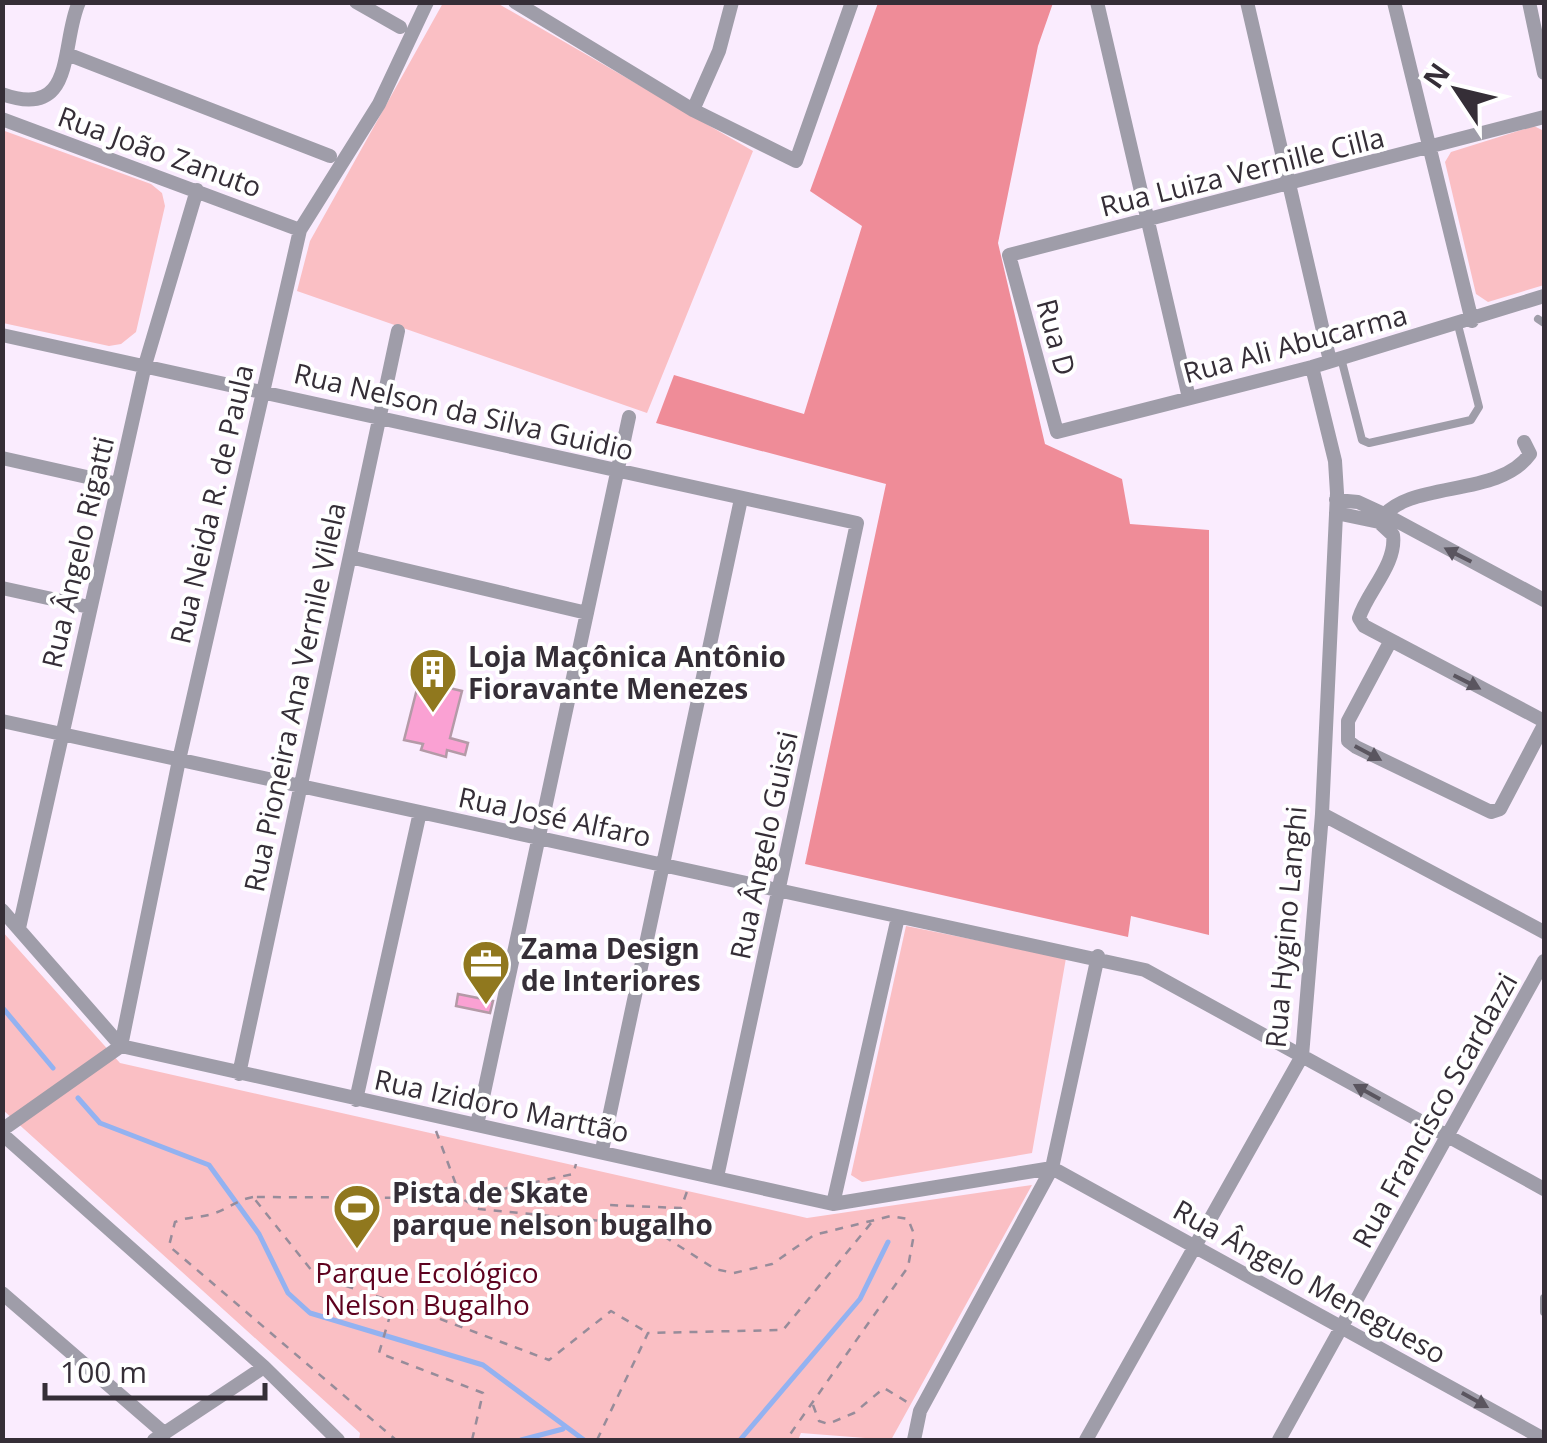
<svg xmlns="http://www.w3.org/2000/svg" width="1547" height="1443" font-family="'Open Sans',sans-serif">
<rect width="100%" height="100%" fill="#faecfe"/>
<path fill="#fabfc4" d="M443 3H497L753 151 647 413 297 291 310 241Z
M1534 126 1544 131V285L1488 302 1476 294 1445 162 1451 152Z
M2 130 151 184 162 193 165 206 136 332 121 344 109 346 3 323Z
M906 926 1066 958 1032 1153 862 1182 851 1175Z
M2 931 120 1063 807 1218 1032 1185 891 1440 801 1433 798 1440H359L360 1433 3 1110Z"/>
<path fill="#ef8c98" d="M878 3H1053L1038 46 998 243 1045 444 1122 479 1130 524 1209 530V935L1131 916 1128 937 805 864 886 484 656 423 674 375 804 414 862 226 810 191Z"/>
<g fill="none" stroke-linecap="round" stroke-linejoin="round">
<path stroke="#93b2f1" stroke-width="5" d="M2 1007 53 1068
M78 1098 100 1123 209 1165 259 1234 288 1293 310 1313 483 1365 584 1440
M521 1440 563 1429
M740 1440 860 1299 888 1242"/>
</g>
<path fill="#faa1d3" stroke="#b49aa7" stroke-width="2.5" d="M419 681 462 691 450 738 468 743 465 755 447 750 446 757 421 750 423 744 404 740Z
M458 994 493 1001 490 1013 456 1006Z"/>
<g fill="none" stroke-linecap="round" stroke-linejoin="round">
<path stroke="#978c9a" stroke-width="2.5" stroke-dasharray="8 8" stroke-linecap="butt" d="M436 1131 461 1198 573 1174 576 1164
M253 1197C237 1200 229 1208 215 1213 202 1218 189 1216 175 1222L169 1246 396 1440
M602 1221 662 1235 715 1269 734 1273 772 1264 814 1235 891 1216 908 1219 914 1234 908 1267 786 1440
M395 1302 549 1360 611 1311 648 1333
M813 1405 819 1421 828 1424 854 1413 884 1388 907 1402
M472 1440 483 1393 379 1353 394 1302 316 1276 253 1197 461 1198 479 1209 602 1221 608 1205 681 1208 689 1186
M597 1440 648 1333 783 1330 872 1222"/>
<path stroke="#9f9da9" stroke-width="8" d="M1538 319 1544 323
M1341 358 1362 440 1369 443 1471 420 1479 407 1458 325
M1544 1298V1312"/>
<path stroke="#9f9da9" stroke-width="14" d="M356 2 400 27
M515 2 693 110 796 161 852 2
M1097 2 1189 398
M1247 2 1330 361
M1394 2 1472 321
M1529 2 1544 73
M67 54 330 156
M2 94C77 121 60 44 79 2
M693 110 719 51 732 2
M1544 117 1009 255 1057 432 1312 367 1544 296
M2 119 300 230
M2 335 857 523 717 1177
M2 458 118 484
M1336 500 1358 502 1384 514 1544 600
M1336 513 1379 522 1393 535C1397 564 1367 592 1359 618L1364 626 1544 721
M1380 520C1408 479 1498 499 1530 454L1524 442
M350 557 587 613
M2 588 89 607
M1390 642 1348 721V741L1356 747 1491 812 1500 809 1544 725
M2 721 1145 970 1544 1189
M1322 814 1544 932
M2 910 121 1046 833 1204 1052 1168 1544 1439
M19 928 145 365 197 190
M121 1046 179 760 300 230 379 104 427 2
M239 1074 398 331
M356 1100 420 812
M477 1125 629 417
M2 1130 121 1046
M2 1134 264 1367 338 1440
M602 1150 741 499
M833 1204 898 917
M2 1293 164 1433
M154 1440 264 1367
M914 1440 920 1411 1052 1168 1098 956
M1086 1440 1302 1056 1322 814 1337 493 1335 461 1312 367
M1279 1440 1544 961"/>
</g>
<defs><path id="oneway-solid" d="M-6-.8H1V-3.2L6.5 0L1 3.2V.8H-6Z" transform="scale(2.5)"/></defs>
<g fill="#5a555f">
<use href="#oneway-solid" transform="translate(1458 555) rotate(-153)"/>
<use href="#oneway-solid" transform="translate(1467 682) rotate(27)"/>
<use href="#oneway-solid" transform="translate(1368 753) rotate(28)"/>
<use href="#oneway-solid" transform="translate(1367 1092) rotate(-151)"/>
<use href="#oneway-solid" transform="translate(1475 1400) rotate(29)"/>
</g>
<defs>
<g id="building-pin" transform="scale(2.5)"><path d="M0 17L-7.5 6A9.5 9.5 0 1 1 7.5 6Z" fill="#90781e" stroke="#fff"/><path d="M-4-6H4V6H1V3H-1V6H-4ZM-2.5-4.3h1.7v1.8h-1.7ZM.8-4.3h1.7v1.8H.8ZM-2.5-1h1.7V.8h-1.7ZM.8-1h1.7V.8H.8Z" fill="#fff"/></g>
<g id="office-pin" transform="scale(2.5)"><path d="M0 17L-7.5 6A9.5 9.5 0 1 1 7.5 6Z" fill="#90781e" stroke="#fff"/><path d="M-6-3h4V-5.5h4V-3h4V5H-6ZM-1-4.5V-3h2v-1.5ZM-6 0V1H6V0Z" fill="#fff"/></g>
<g id="stadium-pin" transform="scale(2.5)"><path d="M0 17L-7.5 6A9.5 9.5 0 1 1 7.5 6Z" fill="#90781e" stroke="#fff"/><path d="M0-5a6.5 5 0 1 0 0 10a6.5 5 0 1 0 0-10ZM-3.5-1.8h7v3.6h-7Z" fill="#fff"/></g>
</defs>
<g fill-rule="evenodd">
<use href="#building-pin" x="433" y="672"/>
<use href="#office-pin" x="486" y="964"/>
<use href="#stadium-pin" x="357" y="1208"/>
</g>
<g text-anchor="middle" dominant-baseline="central" stroke-width="8" stroke-linejoin="round" paint-order="stroke">
<g font-size="28" fill="#352e37" stroke="#fff">
<text transform="translate(160 151) rotate(20)">Rua João Zanuto</text>
<text transform="translate(1242 171) rotate(-14)">Rua Luiza Vernille Cilla</text>
<text transform="translate(1057 337) rotate(75)">Rua D</text>
<text transform="translate(1295 343) rotate(-15)">Rua Ali Abucarma</text>
<text transform="translate(464 411) rotate(13)">Rua Nelson da Silva Guidio</text>
<text transform="translate(211 504) rotate(-77)">Rua Neida R. de Paula</text>
<text transform="translate(77 552) rotate(-77)">Rua Ângelo Rigatti</text>
<text transform="translate(294 697) rotate(-78)">Rua Pioneira Ana Vernile Vilela</text>
<text transform="translate(555 816) rotate(12)">Rua José Alfaro</text>
<text transform="translate(763 845) rotate(-78)">Rua Ângelo Guissi</text>
<text transform="translate(1285 927) rotate(-85)">Rua Hygino Langhi</text>
<text transform="translate(502 1105) rotate(12)">Rua Izidoro Marttão</text>
<text transform="translate(1434 1110) rotate(-61)">Rua Francisco Scardazzi</text>
<text transform="translate(1310 1281) rotate(29)">Rua Ângelo Menegueso</text>
</g>
<g font-size="28" font-weight="bold" fill="#352e37" stroke="#fff" text-anchor="start">
<text x="468" y="656">Loja Maçônica Antônio<tspan x="468" dy="32">Fioravante Menezes</tspan></text>
<text x="521" y="948">Zama Design<tspan x="521" dy="32">de Interiores</tspan></text>
<text x="392" y="1192">Pista de Skate<tspan x="392" dy="32">parque nelson bugalho</tspan></text>
</g>
<g font-size="28" fill="#5e011e" stroke="#fff">
<text x="427" y="1272">Parque Ecológico<tspan x="427" dy="32">Nelson Bugalho</tspan></text>
</g>
</g>
<rect width="1547" height="1443" fill="none" stroke="#352e37" stroke-width="10"/>
<g transform="translate(1457 90) rotate(305)" stroke="#ffffff" stroke-width="8" paint-order="stroke">
<path d="M0-8L18 38L0 25L-18 38Z" fill="#352e37"/>
<text y="-15" font-size="28" font-weight="bold" text-anchor="middle" fill="#352e37">N</text>
</g>
<path d="M45 1383v15h220v-15" fill="none" stroke="#352e37" stroke-width="5"/>
<text x="60" y="1383" font-size="30" fill="#352e37" stroke="#ffffff" stroke-width="8" paint-order="stroke">100 m</text>
</svg>
